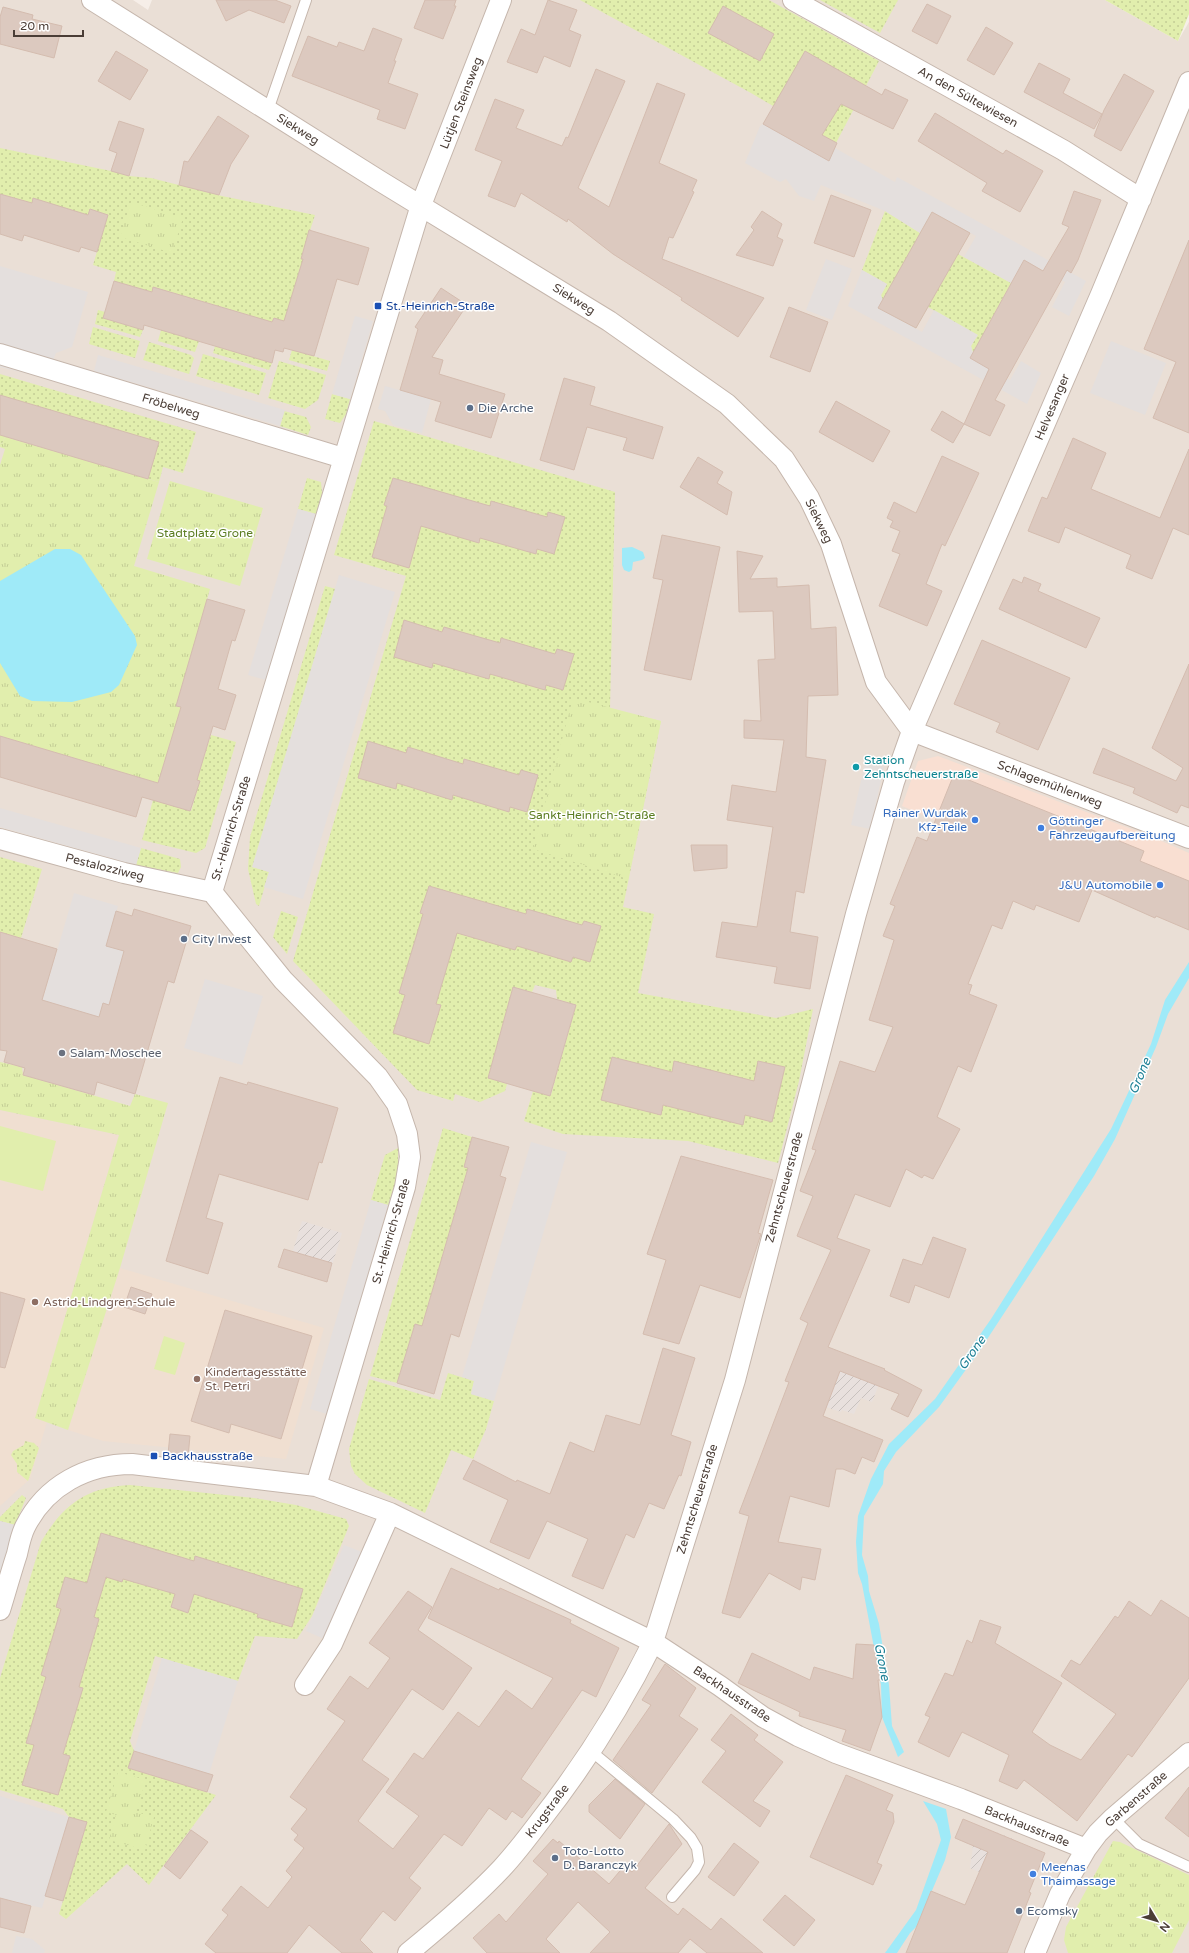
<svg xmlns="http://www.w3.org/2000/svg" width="1189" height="1953" font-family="'Varela Round',sans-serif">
<defs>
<pattern id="industrial-furrows" width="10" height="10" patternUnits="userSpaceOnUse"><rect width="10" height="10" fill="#e8e0dd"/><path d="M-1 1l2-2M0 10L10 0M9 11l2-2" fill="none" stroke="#c8c1be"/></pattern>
<pattern id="grass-dots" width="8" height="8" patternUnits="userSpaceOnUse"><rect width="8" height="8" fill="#e1eead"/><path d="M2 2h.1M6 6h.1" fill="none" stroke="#c3cd95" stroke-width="1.8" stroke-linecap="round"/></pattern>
<pattern id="park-tufts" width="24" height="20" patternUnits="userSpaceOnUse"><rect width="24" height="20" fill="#e1eead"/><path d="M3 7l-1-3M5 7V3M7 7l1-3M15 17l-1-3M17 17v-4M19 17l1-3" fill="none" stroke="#c3cd95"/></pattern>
</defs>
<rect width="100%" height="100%" fill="#f6eee8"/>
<path fill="#eadfd6" d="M0 0H133L148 10 152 0H1105L1178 41 1189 22V1953H0Z"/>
<path fill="#f9dfd2" d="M938 756 1150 836 1189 853V930L1093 889 1083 912 971 866 981 840 902 806 918 761Z"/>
<path fill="url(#industrial-furrows)" d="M302 1221 342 1233 327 1282 287 1270Z
M846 1354 885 1369 872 1402 861 1398 854 1414 842 1410 841 1412 826 1407Z
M963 1819 1013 1839 996 1879 970 1868 973 1846 955 1838Z"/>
<path fill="#f0dfd1" d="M0 1110 119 1135 35 1418 47 1422 30 1479 0 1506Z
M120 1268 324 1328 286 1459 103 1441 68 1430Z"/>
<path fill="url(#grass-dots)" d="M580 0H769L879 61 836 143 751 93Z
M820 0H898L880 33Z
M1105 0H1189V14L1178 41Z
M0 148 111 171 129 176 151 178 222 196 315 215 301 258 308 261 284 321 274 318 272 322 154 287 152 292 114 281 116 272 93 265 108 215 90 209 88 215 34 199 32 203 0 194Z
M885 211 920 233 932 212 970 233 958 254 1011 283 973 353 971 346 977 335 928 307 916 328 878 308 881 295 887 284 862 270Z
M98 310 105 312 103 318 143 330 140 337 95 324Z
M93 327 140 341 135 358 89 344Z
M161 330 199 341 195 352 158 341Z
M149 342 191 355 194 358 189 374 143 360Z
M215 346 272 363 269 370 213 353Z
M292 350 330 361 327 371 289 360Z
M203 354 266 373 259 395 196 376Z
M279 361 326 375 318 400 305 409 268 398Z
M0 374 196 432 183 473 163 467 159 482 5 437 2 444 0 443Z
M332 394 350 399 346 414 340 423 325 419Z
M284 411 306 417 311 427 308 435 280 426Z
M374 421 615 492 610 709 661 721 623 907 654 914 638 993 776 1018 813 1009 799 1081 778 1163 688 1141 563 1134 524 1121 533 1091 551 1095 576 1005 557 999 556 990 535 985 532 992 513 987 488 1078 507 1084 505 1091 480 1102 455 1094 453 1101 417 1090 293 961 406 576 334 555Z
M307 478 321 482 322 493 316 514 298 509Z
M325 586 336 589 253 867 269 872 259 906 256 904 248 869 250 837Z
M211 735 236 742 205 848 196 853 142 840 153 800 191 811 200 781 197 780Z
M141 848 180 859 181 867 178 873 136 865Z
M0 857 42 869 21 938 0 932Z
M281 911 298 917 287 954 273 937Z
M443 1128 472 1137 464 1167 468 1168 422 1326 415 1324 397 1383 370 1376Z
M398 1148V1174L388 1205 371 1200 385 1155Z
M448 1373 474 1381 471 1394 494 1401 486 1429 473 1459 451 1450 425 1513 367 1485 355 1474 351 1466 349 1449 369 1379 440 1400Z
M25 1441 34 1443 39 1448 28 1481 17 1472V1464L11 1455 13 1451 24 1445Z
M130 1485 254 1498 296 1505 346 1519 349 1526 312 1616 297 1639 255 1636 238 1681 155 1656 130 1741 134 1751 129 1768 216 1795 149 1885 127 1864 66 1919 59 1914 87 1823 69 1817 63 1809 0 1790V1678L41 1542C63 1505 86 1487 130 1485Z
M22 1495 26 1498 15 1525 0 1521V1517Z"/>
<path fill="url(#park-tufts)" d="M131 202 183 218 172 253 120 237Z
M5 437 159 482 134 566 210 589 176 706 181 707 158 783 0 736V465L5 449 0 447V443L2 444Z
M170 481 263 508 240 586 147 559Z
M573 698 661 721 628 879 533 849Z
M0 1062 22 1067 23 1075 130 1106 135 1094 168 1103 120 1268 68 1430 35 1418 119 1135 0 1110Z
M118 1772 146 1780 136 1812 154 1817 145 1850 109 1840 116 1815 106 1812Z
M1113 1841 1120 1842 1189 1875V1920L1172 1953H1068L1064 1940 1066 1927Z"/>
<path fill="#e1eead" d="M0 1126 56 1141 43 1191 0 1180Z
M164 1336 185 1343 175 1375 154 1369Z"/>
<path fill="#e4dfdd" d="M763 124 829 161 835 148 895 182 897 177 1086 281 1069 316 1052 307 1065 282 1024 260 1011 283 964 257 976 236 932 212 920 233 885 211 821 185 814 201 799 196 786 179 780 182 745 163 760 126Z
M826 259 852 269 832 320 806 310Z
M0 266 88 292 72 347 56 353 46 378 0 367Z
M862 270 887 284 881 295 883 300 879 308 922 332 934 310 978 335 971 346 973 353 970 358 1010 380 1021 361 1041 373 1027 404 848 306Z
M355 316 373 321 350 399 332 394Z
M1111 341 1166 363 1145 415 1090 393Z
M98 355 285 410 280 426 94 371Z
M385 386 431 399 422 433 393 425 385 411 378 409Z
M298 509 316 514 266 680 248 675Z
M339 575 395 592 303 899 264 887 269 872 252 867Z
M865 763 884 767 870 829 851 825Z
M0 808 141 848 136 865 0 827Z
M74 893 118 906 106 946 132 953 115 983 101 1031 39 1012Z
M205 979 263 996 242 1065 184 1048Z
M531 1142 567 1152 494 1401 471 1394 474 1381 462 1377Z
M371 1200 388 1205 327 1414 310 1409Z
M0 1521 15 1525 0 1574Z
M344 1545 362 1552 324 1639 306 1631Z
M162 1658 238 1681 209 1774 134 1751Z
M0 1796 69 1817 42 1908 0 1898Z
M16 1936 32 1939 45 1950 44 1953H12Z"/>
<path fill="#9feaf8" d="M632 547 643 552 645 558 642 560 633 562 632 570 629 572 624 570 622 565V548Z
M55 549H70L81 555 135 636 137 645 119 685 111 692 72 702 32 701 20 696 0 663V581Z
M1189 962V978L1168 1014 1156 1047 1115 1139 1094 1176 980 1350 939 1407 896 1452 884 1471 883 1484 864 1516 862 1555 868 1576 869 1591 879 1624 889 1685 892 1726 904 1752 898 1757 882 1717 881 1685 862 1584 858 1573 856 1542 858 1516 871 1479 889 1444 935 1399 991 1319 1111 1129 1151 1044 1165 1000Z
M923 1801 946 1809 951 1837 945 1860 917 1926 910 1933 897 1953H885L916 1910 941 1840 937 1824Z"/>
<path fill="#dcc9bf" stroke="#d4bcaf" d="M216 0H275L291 6 284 23 249 10 226 21Z
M425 0H456L454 6H456L443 39 414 28Z
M548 0 577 10 569 30 581 35 570 67 544 56 537 73 507 62 521 29 535 35Z
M927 4 951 16 937 44 912 31Z
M723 6 774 34 760 61 708 33Z
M3 7 33 15 32 19 62 26 54 58 0 44V17Z
M986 27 1013 43 994 75 967 60Z
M373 28 402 39 394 61H396L388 83 418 94 405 129 377 119 380 110 292 76 308 36 337 47 339 42 364 51Z
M116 51 148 70 130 100 98 81Z
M805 51 882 95 885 89 908 100 893 129 841 104 822 135 837 143 829 161 763 124Z
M1039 63 1070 79 1063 93 1102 114 1094 129 1024 92Z
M596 69 625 81 578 188 609 207 657 83 685 94 659 163 697 180 692 191 694 192 673 238 669 237 662 259 764 298 738 337 681 300 682 298 613 254 568 219 567 222 521 193 515 207 488 196 502 161 475 150 495 99 524 110 516 128 562 146 566 137 568 138Z
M1124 74 1154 91 1121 151 1094 136 1104 110Z
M935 113 1003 154 1006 150 1043 171 1020 212 982 191 987 183 918 141Z
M218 116 249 136 231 164 219 195 179 185 184 161 188 162Z
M119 121 144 129 129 176 111 171 117 153 109 150Z
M1074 191 1101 200 1078 260 1071 273 1067 270 995 400 1005 405 990 436 964 424 989 369 970 358 1024 260 1043 271 1069 227 1062 224Z
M0 194 32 203 33 198 88 215 90 209 108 215 97 252 81 247 79 252 24 235 22 241 0 234Z
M831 195 871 210 854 257 814 243Z
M762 211 782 224 777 237 783 240 773 266 736 255 754 230 751 227Z
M932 212 970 233 916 328 878 308Z
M309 230 369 248 358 285 337 279 314 356 284 348 283 352 275 350 272 363 144 325 143 330 103 318 114 281 152 292 153 287 272 322 274 318 284 321 303 259H301Z
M1189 240V433L1153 418 1176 362 1144 349Z
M441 288 467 305 432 357 443 360 439 374 505 394 491 438 435 421 441 402 400 390 418 329 415 327Z
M789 307 828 322 810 372 770 357Z
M564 378 595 387 590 405 663 427 653 459 623 450 627 438 587 427 574 470 540 460Z
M0 395 159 442 148 479 0 435Z
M836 401 890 431 873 462 819 432Z
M942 411 964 424 953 443 931 430Z
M1073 438 1106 453 1091 489 1160 518 1189 449V535L1173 528 1152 579 1126 568 1131 555 1065 527 1059 543 1028 531 1042 497 1047 499Z
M942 456 979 473 945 546 942 544 926 584 942 591 927 626 879 606 900 554 892 551 900 531 890 527 893 521 887 518 894 502 916 513Z
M698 457 723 472 717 483 732 492 727 515 680 487Z
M393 478 490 506 491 501 547 517 548 512 565 517 554 554 537 549 536 554 480 538 479 543 421 526 409 568 372 557 387 506 384 505Z
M662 535 720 547 691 680 644 670 663 580 653 578Z
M737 551 763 556 750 579 777 578V587L809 585 811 629 836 627 838 695 808 696 806 757 826 760 804 893 796 891 790 932 818 937 810 989 774 983 777 967 716 957 722 922 757 927 773 827 727 820 732 785 776 792 784 740 744 738V720L761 721 758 660 775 659 773 611 739 612Z
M1024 577 1041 584 1038 591 1100 618 1086 648 999 609 1013 579 1022 583Z
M207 599 245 610 235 641 232 640 218 689 236 695 225 730 213 726 197 780 200 781 190 811 142 797 136 817 0 777V736L158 783 181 707 176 706Z
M404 620 442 632 444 627 500 643 501 638 555 654 557 649 574 654 563 690 546 685 545 690 490 674 489 679 433 663 432 668 394 657Z
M982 640 1070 678 1038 750 996 732 1000 723 954 704Z
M1189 664V808L1181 805 1177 813 1133 793 1135 788 1093 773 1103 748 1176 781 1183 768 1152 748Z
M368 741 406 753 408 747 463 764 464 759 519 775 521 770 538 775 527 812 510 807 509 812 453 795 452 800 397 783 396 789 358 778Z
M954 774 1144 851 1140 861 1189 881V930L1156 916 1155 918 1092 890 1079 922 1036 905 1034 910 1013 901 1002 929 992 925 968 984 972 985 969 994 997 1005 971 1072 958 1066 937 1117 960 1129 933 1179 924 1175 922 1178 906 1169 890 1207 855 1194 837 1238 870 1250 828 1347 885 1369 884 1370 922 1390 908 1417 891 1409 899 1394 840 1371 823 1416 883 1440 874 1462 862 1457 855 1474 843 1469H836L829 1507 790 1496 778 1542 821 1549 815 1580 802 1577 800 1590 769 1573 740 1618 722 1613 749 1516 739 1513 789 1382 785 1381 808 1323 800 1319 831 1250 797 1236 813 1196 800 1191 816 1150 812 1149 840 1061 875 1072 893 1027 869 1020 894 940 883 936 895 906 890 904 917 837 927 841Z
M691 845H727V868L694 871Z
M429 886 526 914 527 909 582 925 584 921 601 926 590 962 573 957 571 962 517 946 515 950 457 933 436 1004 441 1005 429 1044 393 1033 405 995 399 993 423 914 420 913Z
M134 909 191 926 174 983 168 981 135 1094 97 1082 94 1095 23 1075 25 1068 4 1062 7 1051 0 1050V932L57 949 42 1000 99 1017 103 1003 109 1005 124 951 106 946 116 911 132 916Z
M513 987 576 1005 550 1096 488 1078Z
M612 1057 672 1072 674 1061 754 1081 758 1061 785 1067 772 1122 745 1115 743 1125 663 1105 661 1115 601 1100Z
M220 1077 247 1085 248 1082 338 1108 322 1163 319 1162 308 1200 219 1174 206 1218 223 1223 208 1274 166 1261Z
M472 1137 509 1147 500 1176 506 1178 459 1337 451 1334 434 1394 397 1383 415 1324 422 1326 468 1168 464 1167Z
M681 1156 773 1180 758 1233 761 1234 740 1298 700 1285 679 1344 643 1334 666 1260 647 1254Z
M933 1237 966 1249 949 1298 915 1285 909 1303 890 1296 903 1259 922 1265Z
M284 1249 332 1263 327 1282 278 1267Z
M131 1287 152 1294 145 1314 124 1307Z
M0 1292 25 1299 5 1368 0 1367Z
M225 1310 312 1336 281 1439 231 1424 229 1433 191 1421Z
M663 1348 695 1358 671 1435 691 1442 681 1476 679 1475 664 1509 649 1503 634 1538 626 1534 603 1589 572 1576 588 1539 547 1521 529 1559 490 1542 508 1500 463 1479 473 1460 516 1482 517 1480 550 1494 570 1442 594 1452 606 1415 640 1425Z
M170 1434 190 1436 188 1457 168 1454Z
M101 1533 194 1561 195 1556 303 1589 292 1627 257 1617 258 1614 194 1594 188 1613 171 1607 175 1594 123 1579 122 1582 106 1577 94 1617 99 1619 79 1687 83 1688 63 1754 70 1756 58 1795 22 1785 34 1745 26 1743 46 1677 41 1675 61 1609 56 1607 65 1577 87 1583Z
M451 1568 499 1590 500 1588 571 1620 570 1623 619 1648 596 1697 582 1690 521 1779 541 1793 522 1818 512 1811 506 1820 489 1808 462 1846 444 1834 409 1878 421 1888 395 1921 383 1911 360 1940 373 1953H342L309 1925 287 1953H216L205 1944 228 1915 222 1910 241 1886 268 1908 292 1877 286 1871 304 1848 294 1840 298 1835 291 1829 307 1809 290 1797 345 1721 327 1709 350 1676 368 1689 390 1658 369 1643 408 1591 432 1607 418 1630 472 1668 443 1710 412 1689 362 1760 389 1779 358 1821 393 1849 419 1816 386 1792 414 1753 423 1759 458 1712 479 1727 506 1690 532 1709 553 1678 428 1618Z
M1161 1600 1189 1618V1678L1132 1757 1128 1754 1077 1821 1024 1780 1017 1789 999 1781 1009 1755 962 1732 949 1757 918 1742 930 1717 925 1715 945 1673 953 1676 967 1640 972 1643 980 1620 1001 1627 995 1643 1062 1683 1032 1732 1050 1745 1081 1760 1116 1714 1061 1676 1071 1660 1080 1665 1115 1616 1118 1618 1129 1601 1151 1616Z
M856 1644 874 1645 880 1680H878L882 1717 870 1751 842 1741 846 1730 799 1716 800 1712 738 1683 752 1653 810 1680 814 1667 853 1679Z
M665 1664 696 1688 679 1716 698 1729 652 1793 613 1760 651 1705 642 1700Z
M731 1714 758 1735 754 1740 783 1762 753 1801 770 1811 760 1827 702 1782 726 1751 711 1740Z
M134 1751 213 1775 207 1792 128 1768Z
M846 1775 893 1795 886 1810 893 1813 894 1822 877 1863 882 1865 873 1885 810 1857Z
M615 1779 645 1804 620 1839 589 1812V1805Z
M1189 1787V1837L1165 1818Z
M69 1817 87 1822 63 1901 45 1896Z
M963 1819 1045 1853 1029 1892 1031 1893 1007 1953H906L931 1891 965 1905 988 1852 955 1838Z
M669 1824 682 1844 645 1888 678 1915 683 1908 711 1930 721 1918 763 1953H707L690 1939 678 1953H590L610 1932 578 1902 546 1939 560 1953H487L473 1938 499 1914 506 1922 548 1874 533 1861 553 1839 558 1843 559 1841 609 1884 624 1866 632 1872Z
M191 1830 208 1842 180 1879 164 1866Z
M734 1843 759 1862 734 1896 708 1877Z
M785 1895 815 1920 794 1946 763 1920Z
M0 1898 31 1906 24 1933 0 1927Z"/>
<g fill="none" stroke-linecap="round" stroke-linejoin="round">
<g stroke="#c5b6ac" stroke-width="12">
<path id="service" d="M268 110 306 0
M591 1751 673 1819 691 1838 697 1848 699 1862 695 1870 672 1897
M1113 1818 1139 1844 1189 1867"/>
</g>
<g stroke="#c5b6ac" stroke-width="22">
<path id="minor" d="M92 0 380 181 609 321 727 404 784 459 809 498 831 544 876 682 912 731
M793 0 1063 150 1141 199
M0 354 343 458
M912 731 1189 838
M0 839 124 873 212 892
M316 1486 405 1187 410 1157 407 1134 397 1104 378 1077 283 980 212 892 421 205 501 0
M0 1610C6 1591 11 1572 17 1554 19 1545 21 1535 25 1527 46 1485 87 1464 132 1464L316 1486 390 1513 653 1642 720 1686 763 1717 798 1736 836 1753 961 1799 1086 1849
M305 1685 332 1644 390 1513
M408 1953C441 1926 473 1899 502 1868 516 1853 528 1837 540 1821 584 1765 622 1705 653 1642L735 1380 856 914 894 782 912 731 1101 294 1189 82
M1035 1953 1060 1894 1086 1849 1098 1833 1113 1818 1189 1753"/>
</g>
<use href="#service" stroke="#fff" stroke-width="10"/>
<use href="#minor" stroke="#fff" stroke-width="20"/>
</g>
<g fill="#1a4fb4" stroke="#fff" stroke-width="1.5">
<rect x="374" y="302" width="8" height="8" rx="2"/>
<rect x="150" y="1452" width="8" height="8" rx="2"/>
</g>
<g fill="#5c6f8a" stroke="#fff" stroke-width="1.5">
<circle cx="470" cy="408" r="4"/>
<circle cx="184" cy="939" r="4"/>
<circle cx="555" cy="1858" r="4"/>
<circle cx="1019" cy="1911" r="4"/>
</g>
<circle fill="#0f9aa8" stroke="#fff" stroke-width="1.5" cx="856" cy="767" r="4"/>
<g fill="#3f7fe0" stroke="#fff" stroke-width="1.5">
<circle cx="975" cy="820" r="4"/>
<circle cx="1041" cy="828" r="4"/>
<circle cx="1160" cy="885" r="4"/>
<circle cx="1033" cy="1874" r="4"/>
</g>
<circle fill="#6b7280" stroke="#fff" stroke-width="1.5" cx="62" cy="1053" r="4"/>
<g fill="#8d6e63" stroke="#fff" stroke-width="1.5">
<circle cx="35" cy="1302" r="4"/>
<circle cx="197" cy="1379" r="4"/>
</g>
<g text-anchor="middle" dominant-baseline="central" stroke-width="3" stroke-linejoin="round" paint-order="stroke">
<g font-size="12" fill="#4a3d36" stroke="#fff">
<text transform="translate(968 97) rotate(29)">An den Sültewiesen</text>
<text transform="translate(461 103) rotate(-69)">Lütjen Steinsweg</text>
<text transform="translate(298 129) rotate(32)">Siekweg</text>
<text transform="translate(574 299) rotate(32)">Siekweg</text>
<text transform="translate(171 406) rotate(17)">Fröbelweg</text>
<text transform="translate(1052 407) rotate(-67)">Helvesanger</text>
<text transform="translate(819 521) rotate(64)">Siekweg</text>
<text transform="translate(1050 784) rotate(21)">Schlagemühlenweg</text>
<text transform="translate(231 828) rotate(-73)">St.-Heinrich-Straße</text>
<text transform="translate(105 867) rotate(14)">Pestalozziweg</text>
<text transform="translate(784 1187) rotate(-75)">Zehntscheuerstraße</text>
<text transform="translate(391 1231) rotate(-74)">St.-Heinrich-Straße</text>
<text transform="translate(697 1499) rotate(-73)">Zehntscheuerstraße</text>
<text transform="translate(732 1694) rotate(34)">Backhausstraße</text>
<text transform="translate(1136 1799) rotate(-41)">Garbenstraße</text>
<text transform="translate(547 1811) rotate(-53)">Krugstraße</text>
<text transform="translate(1027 1826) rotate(22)">Backhausstraße</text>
</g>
<g font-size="12" fill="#164399" stroke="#fff" text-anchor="start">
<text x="386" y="306">St.-Heinrich-Straße</text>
<text x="162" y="1456">Backhausstraße</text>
</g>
<g font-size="12" fill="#4e5e75" stroke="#fff" text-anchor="start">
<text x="478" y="408">Die Arche</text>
<text x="192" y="939">City Invest</text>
<text x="563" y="1851">Toto-Lotto<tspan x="563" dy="14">D. Baranczyk</tspan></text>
<text x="1027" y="1911">Ecomsky</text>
</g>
<g font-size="12" fill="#5b7d21" stroke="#fff">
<text x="205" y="533">Stadtplatz Grone</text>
<text x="592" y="815">Sankt-Heinrich-Straße</text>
</g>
<g font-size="12" fill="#0d838f" stroke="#fff" text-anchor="start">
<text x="864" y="760">Station<tspan x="864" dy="14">Zehntscheuerstraße</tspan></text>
</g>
<g font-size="12" fill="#366cbe" stroke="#fff" text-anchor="end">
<text x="967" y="813">Rainer Wurdak<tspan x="967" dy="14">Kfz-Teile</tspan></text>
<text x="1049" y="821" text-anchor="start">Göttinger<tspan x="1049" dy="14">Fahrzeugaufbereitung</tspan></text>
<text x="1152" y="885">J&amp;U Automobile</text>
<text x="1041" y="1867" text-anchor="start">Meenas<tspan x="1041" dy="14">Thaimassage</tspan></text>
</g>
<g font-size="12" fill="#5b616d" stroke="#fff" text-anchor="start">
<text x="70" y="1053">Salam-Moschee</text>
</g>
<g font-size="12" fill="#785e54" stroke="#fff" text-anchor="start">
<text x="43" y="1302">Astrid-Lindgren-Schule</text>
<text x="205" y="1372">Kindertagesstätte<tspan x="205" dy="14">St. Petri</tspan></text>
</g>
<g font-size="13" font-style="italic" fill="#1e8196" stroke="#fff">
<text transform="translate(1140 1076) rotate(-67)">Grone</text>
<text transform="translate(972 1353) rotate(-55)">Grone</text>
<text transform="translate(882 1662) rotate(79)">Grone</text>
</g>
</g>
<g transform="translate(1157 1921) rotate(128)" stroke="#ffffff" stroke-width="3" paint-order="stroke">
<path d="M0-3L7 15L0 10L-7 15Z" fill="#4a3d36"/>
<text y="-6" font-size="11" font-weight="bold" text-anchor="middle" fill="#4a3d36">N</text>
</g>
<path d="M14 30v6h69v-6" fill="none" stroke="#4a3d36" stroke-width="2"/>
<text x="20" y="30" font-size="12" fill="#4a3d36" stroke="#ffffff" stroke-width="3" paint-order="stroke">20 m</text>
</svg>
